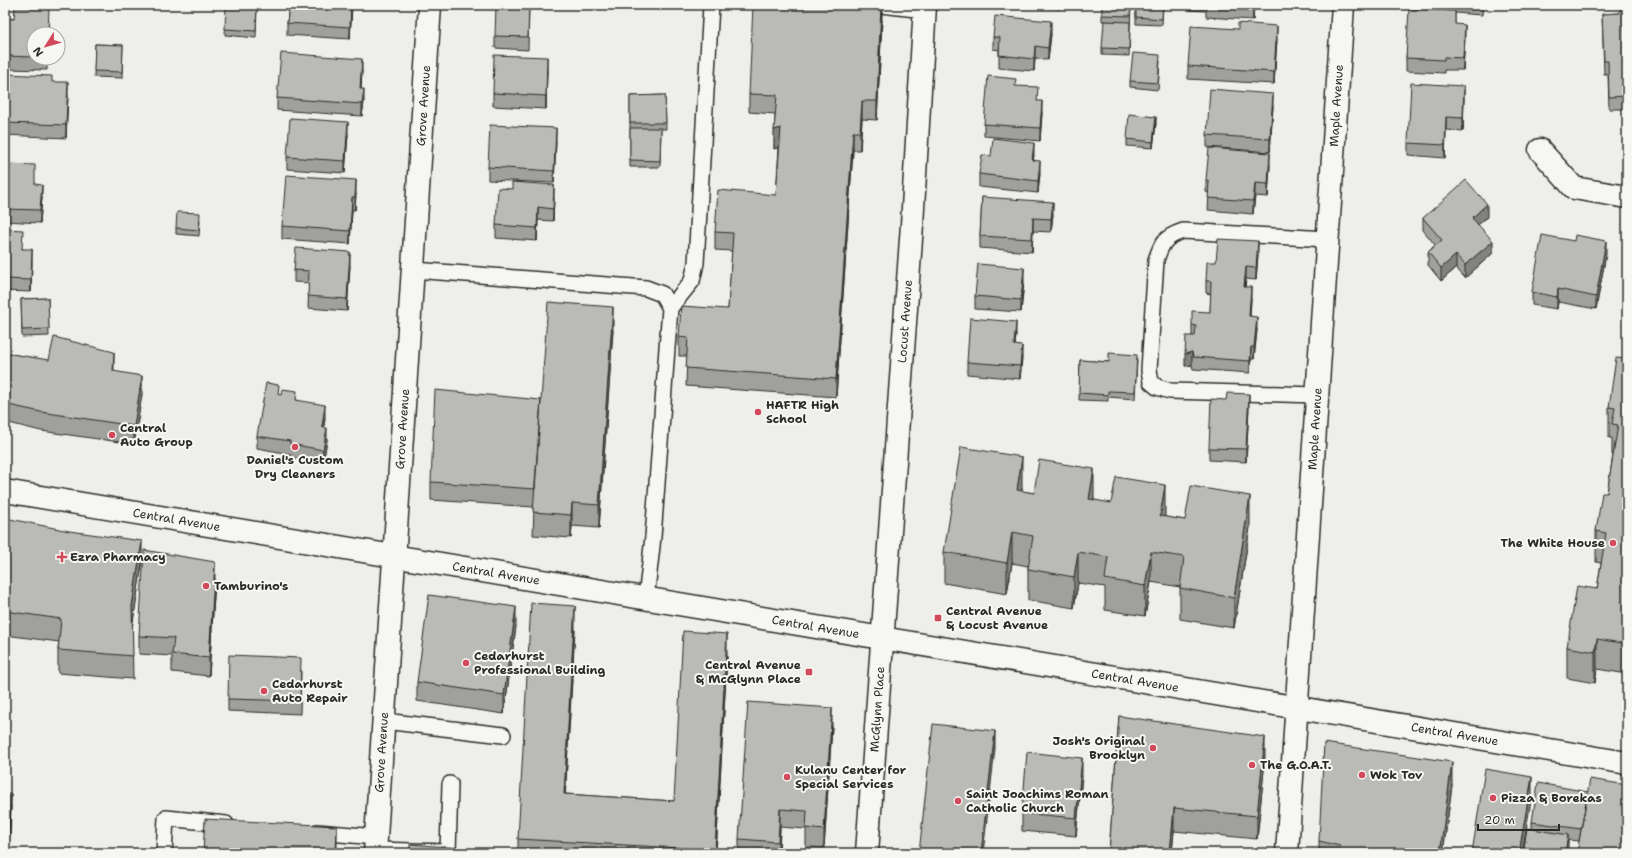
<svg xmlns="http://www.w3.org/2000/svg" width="1632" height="858" font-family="'Shantell Sans',sans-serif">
<rect width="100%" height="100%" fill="#eeeeea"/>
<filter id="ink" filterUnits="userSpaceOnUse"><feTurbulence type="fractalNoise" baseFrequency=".025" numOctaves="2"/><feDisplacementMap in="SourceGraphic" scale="8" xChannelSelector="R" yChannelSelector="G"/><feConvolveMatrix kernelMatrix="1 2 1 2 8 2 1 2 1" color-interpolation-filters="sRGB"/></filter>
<g filter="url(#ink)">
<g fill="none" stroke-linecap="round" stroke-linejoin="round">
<g stroke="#2b2b2b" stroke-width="18">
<path id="service" d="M881 5 925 10
M414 270 646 288 662 294 670 308 653 537 646 599
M670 308 692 281 696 263 711 5
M1317 395 1170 391 1157 387 1151 382 1149 370 1156 260C1162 242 1165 237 1183 231L1327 239
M384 721 503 735
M317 832 376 837
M375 850 448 852 450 784
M164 853 166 818 226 824"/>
</g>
<g stroke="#2b2b2b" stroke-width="25">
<g id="minor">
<path d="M1540 150 1574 188 1627 197"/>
<path id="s1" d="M375 853 430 5"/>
<path id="s2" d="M867 853 912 225 925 5"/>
<path id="s3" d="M1287 853 1343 5"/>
</g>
</g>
<g stroke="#2b2b2b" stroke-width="25">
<g id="tertiary">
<path id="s4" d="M5 491 1627 763"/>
</g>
</g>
<use href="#service" stroke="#f6f6f2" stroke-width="15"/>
<use href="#minor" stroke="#f6f6f2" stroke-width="22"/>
<use href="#tertiary" stroke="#f6f6f2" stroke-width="22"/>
</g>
<path fill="#a0a09d" stroke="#2b2b2b" d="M62 5H86V7H62Z
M257 5 256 38 225 35V29Z
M289 5H352L350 39 287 35V23Z
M529 5 528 50 495 48V36Z
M1015 5H1061L1060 9Z
M1102 5H1131L1129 56 1102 55V48L1115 22 1102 21Z
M1136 5H1163L1162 25 1136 24Z
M1189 5H1268V7L1254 6 1253 20 1206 17V11L1189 10Z
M1411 5H1483L1482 15 1455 13V24L1465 37 1463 70H1444V73L1406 71V58Z
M1627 5V109H1609L1608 74H1604L1602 14 1620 13Z
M5 18 49 21 48 34H34V58H47V70L5 69Z
M882 20 877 120 862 119 860 150H853L836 397 686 386 687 356H679V337L728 309 732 251 715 250V232L776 195 779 147 774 149 775 114 749 112V94Z
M1051 34 1048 60 1035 59 1034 71 999 68V50L993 49V37Z
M1277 39 1274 84 1188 79V66Z
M95 44 123 45 122 78 94 77Z
M1160 61 1158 90 1130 87V81Z
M547 70 546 109 493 106V93Z
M362 71 361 89 364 102 362 116 277 110V98Z
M5 74 52 82 68 95 66 138 5 135Z
M1016 86 1038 101 1042 113 1040 141 984 136V124Z
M665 95 666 129H661L660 167H630V96Z
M1464 98 1463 131 1446 130 1445 158 1408 155V143Z
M1273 106 1270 152 1207 147V135Z
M1156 123 1153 148 1127 146V139Z
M348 134 345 173 287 169V157Z
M556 141 554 183 488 180V167Z
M1034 155 1033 160 1040 173 1038 193 979 187V174L991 156Z
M5 164 35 184 42 197 40 223 5 221Z
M1270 165 1268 197 1255 196 1253 214 1208 210 1209 193 1206 192V180Z
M356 193 355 210H352L350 244 282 239V226Z
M982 197 1053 214 1051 232 1033 231 1032 252 980 248V236Z
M554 198 553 221 538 220 537 241 496 238V225Z
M1487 217 1478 225 1493 253 1465 278 1456 268 1441 281 1428 265V252L1435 245 1423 230V218Z
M200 220 199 236 176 234V228Z
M5 229 23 249 32 262 31 292 5 291Z
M1258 254 1256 280 1246 279 1245 287 1251 299 1250 317 1257 330 1254 359H1251L1250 373 1193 369 1192 365 1185 366 1192 336V325L1210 312 1211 294 1206 293V281L1216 262Z
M1606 254 1596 309 1558 302 1557 309 1532 305V292Z
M350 265 347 311 308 308 309 283 294 282V270Z
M1024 281 1021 312 975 309V296Z
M48 298 49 336 22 337 21 299Z
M613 330 599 528 572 526 571 538 533 535 534 507 431 500V482L541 400Z
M1016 334 1015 345 1022 358 1020 379 967 374V362Z
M5 353 114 372 142 394 134 444 41 431 9 423V410L5 409Z
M1627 359V674L1597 669 1595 683 1567 678V647L1597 589 1601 563 1596 562V531L1607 493 1613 455H1612V438H1609V407Z
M1080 360 1109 362 1137 361 1135 399 1108 397V401L1079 400Z
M279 395 297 400 325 418 324 427 327 440 323 463 290 457V454L257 448V436Z
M1249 407 1246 462 1209 460V448Z
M1022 488V491L1034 493 1094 500 1165 517 1185 520 1250 527 1234 628 1180 619V587L1151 582 1145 616 1105 610V587L1078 583 1074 608 1028 600V566L1012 563 1007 594 944 583V552Z
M5 518 142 564 132 627 133 679 58 673V650L59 642 5 635Z
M215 580 209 676 172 672V656L139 654V636Z
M516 626 504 714 417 701V682Z
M575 629 565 794 674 801 727 657 716 853H410H518V839Z
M301 670 300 714 228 711V699Z
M1119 716 1265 760 1257 839 1174 831 1172 853H1109Z
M832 726 824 848 806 847V829L780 827 779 853H739V839Z
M1082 776 1076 836 1022 831V813Z
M1452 785 1443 853H1319V841Z
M1588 792 1579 841 1568 840 1567 853H1524V847L1532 829V822Z
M5 794 11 806 9 847H5Z"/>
<path fill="#828280" stroke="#2b2b2b" d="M351 5H352L350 39V27Z
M882 5V20L877 120V101Z
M1253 5H1254L1253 20Z
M1051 21V34L1048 60V48Z
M1465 25V37L1463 70V58Z
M1277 26V39L1274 84V72Z
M1035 46V59L1034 71V59Z
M547 57V70L546 109V96Z
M362 59V71L360 102V89Z
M68 82V95L66 138V125Z
M1464 86V98L1463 131V118Z
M364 89V102L362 116V104Z
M1273 94V106L1270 152V139Z
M862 101V119L860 150V132Z
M1042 101V113L1040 141V128Z
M1156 117V123L1153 148V142Z
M1446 117V130L1445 158V145Z
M348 122V134L345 173V161Z
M556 128V141L554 183V171Z
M781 128V146L774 149V130Z
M853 132V150L836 397V379Z
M1034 143V155L1032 172V160Z
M1270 153V165L1268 197V184Z
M1040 161V173L1038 193V181Z
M356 180V193L355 210V197Z
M1255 183V196L1253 214V201Z
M42 185V197L40 223V210Z
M554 185V198L553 221V209Z
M352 197V210L350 244V231Z
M1053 202V214L1051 232V219Z
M1487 204V217L1472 230V218Z
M538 207V220L537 241V228Z
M1033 218V231L1032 252V239Z
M1258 241V254L1256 280V268Z
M1493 241V253L1465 278V265Z
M1606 241V254L1596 309V297Z
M32 249V262L31 292V280Z
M350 252V265L347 311V299Z
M1456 255V268L1441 281V268Z
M1246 267V279L1244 299V287Z
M1024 268V281L1021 312V300Z
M1251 287V299L1249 329V316Z
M1558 289V302L1557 309V297Z
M613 307V330L599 528V505Z
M1257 317V330L1254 359V347Z
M1016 322V334L1014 357V345Z
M1022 346V358L1020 379V366Z
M1251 347V359L1250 373V361Z
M114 352V371L113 389V371Z
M1192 352V365L1185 366V354Z
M142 376V394L134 444V426Z
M1249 394V407L1246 462V449Z
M325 405V418L322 439V427Z
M327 428V440L323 463V450Z
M1022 457V488L1017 521V490Z
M1094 469V500L1089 530V499Z
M1165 485V516L1160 547V516Z
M1250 496V527L1234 628V598Z
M572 503V526L571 538V515Z
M1012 532V563L1007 594V563Z
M142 541V564L132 629V606Z
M1078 552V583L1074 608V577Z
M1151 552V582L1145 616V586Z
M215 562V580L209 676V658Z
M575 606V629L564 817V794Z
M516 607V626L504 714V695Z
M727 634V657L716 853H715Z
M1597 639V669L1595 683V652Z
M832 708V726L824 848V830Z
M995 731V749L983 853H981Z
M1265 737V760L1257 839V816Z
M1082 758V776L1076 836V818Z
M1452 762V785L1443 853H1440Z
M1532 777V795L1522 853H1519Z
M11 794V806L9 847V835Z
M1174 808V831L1172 853H1170Z
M780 809V827L779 853H778V842Z
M337 826V853H336Z
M1568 835V848L1567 853H1565Z"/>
<path fill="#babab7" stroke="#2b2b2b" d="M226 5H257L256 31 225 29Z
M289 5H351L350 27 287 23Z
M496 5H529L528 37 495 36Z
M753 5H881L877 101H862L860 132H853L836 379 686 368 688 338 679 337 681 306 728 309 733 233 715 232 718 190 776 195 781 128 774 130 777 95 749 94Z
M1102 5H1131L1130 16 1102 15Z
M1136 5H1163L1162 19 1136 17Z
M1212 5H1253V8Z
M1620 5H1627V96L1609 97 1608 61H1604L1602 14 1620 13Z
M15 7 49 8 48 34H34V57L5 56V18L14 19Z
M1409 9 1455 11V24L1465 25 1463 58 1444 57V60L1406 58Z
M995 16 1051 21 1048 48 1035 46 1034 59 999 55 1000 37H993Z
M1104 21 1130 22 1129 49 1102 48Z
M1238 23 1277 26 1274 72 1188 66 1191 26 1238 29Z
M95 44 123 45 122 72 94 71Z
M281 53 362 59 360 89H364L362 104 277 98Z
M1133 53 1160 55 1158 83 1130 81Z
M494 55 547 57 546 96 493 93Z
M5 74 52 76V82H68L66 125 5 123Z
M988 76 1016 79 1015 86 1038 87 1037 101H1042L1040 128 984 124Z
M1411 83 1464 86 1463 118 1446 117 1445 145 1408 143Z
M1210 89 1273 94 1270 139 1207 135Z
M665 95 666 123H630V96Z
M1129 114 1156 117 1153 142 1127 139Z
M290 118 348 122 345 161 287 157Z
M490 125 556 128 554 171 488 167Z
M630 128H661L660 161 630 160Z
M993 138 1034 143 1032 160 1040 161 1038 181 979 174 982 155 991 156Z
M1209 148 1270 153 1268 184 1255 183 1253 201 1208 198 1209 181 1206 180Z
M5 164 35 165V184L42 185 40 210 5 209Z
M286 175 356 180 355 197H352L350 231 282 226Z
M1466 180 1487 204 1472 218 1493 241 1465 265 1456 255 1441 268 1428 252 1442 240 1423 218Z
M512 182 554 185 553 209 538 207 537 228 496 225 498 188 512 189Z
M982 197 1053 202 1051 219 1033 218 1032 239 980 236Z
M177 212 200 213 199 230 176 228Z
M5 229 23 230 22 249H32L31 280 5 279Z
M1542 235 1574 241 1575 235 1606 241 1596 297 1558 289 1557 297 1532 292Z
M1218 239 1258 241 1256 268 1246 267 1244 287H1251L1249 316 1257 317 1254 347H1251L1250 361 1193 357 1192 352 1185 354 1186 336H1195L1196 326 1192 325V311L1210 312 1211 281H1206L1207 262H1216Z
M296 248 350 252 347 299 308 296 309 271 294 270Z
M978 264 1024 268 1021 300 975 296Z
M48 298 49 329 22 330 21 299Z
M548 302 613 307 599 505 572 503 571 515 533 512Z
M970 318 1016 322 1014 345 1022 346 1020 366 967 362Z
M54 337 114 352 113 371 142 376 134 426 41 412 9 405 10 392 5 391V353L49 360Z
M1109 353 1137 355 1135 392 1108 391V395L1079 393 1080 360 1109 362Z
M1616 358 1627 359V644L1597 639 1595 652 1567 647 1577 586 1597 589 1606 533 1596 531 1602 493H1607L1618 425 1612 424 1615 408 1609 407Z
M266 383 279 385 278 394 281 395 282 389 297 391 296 400 325 405 322 427 327 428 323 450 290 444V441L257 436Z
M435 390 541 400 535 489 431 482Z
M1227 393 1249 394 1246 449 1209 448 1211 399 1226 400Z
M961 447 1022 457 1017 490 1034 493 1039 460 1094 469 1089 499 1111 503 1116 477 1165 485 1160 516 1185 520 1191 486 1250 496 1234 598 1180 588 1184 557 1151 552 1145 586 1105 579 1108 557 1078 552 1074 577 1028 569 1033 536 1012 532 1007 563 944 552Z
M5 518 69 531 142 541 132 606 133 656 58 650 61 619 5 611Z
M144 550 215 562 209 658 172 654 174 638 139 636Z
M429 595 516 607 504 695 417 682Z
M531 603 575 606 564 794 674 801 683 631 727 634 715 850 518 839Z
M229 655 301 658 300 701 228 699Z
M748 702 832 708 824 830 806 828 807 811 780 809 778 842 739 839Z
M1119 716 1265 737 1257 816 1174 808 1170 853H1109Z
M933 724 995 731 981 853H919Z
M1324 743 1452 762 1440 853H1339L1340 846 1319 841Z
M1027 752 1082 758 1076 818 1022 813Z
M1485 769 1532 777 1519 853H1472Z
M1590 779 1627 785V853H1577Z
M1538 783 1588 792 1581 829 1532 822Z
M5 794H11L9 835H5Z
M205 819 337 826 336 853H203Z
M1527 828 1568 835 1565 853H1534L1535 849 1524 847Z
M410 844 521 853H410Z"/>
</g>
<g fill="#d1495b" stroke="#f6f6f2" stroke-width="1.5">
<circle cx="758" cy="412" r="4"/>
<circle cx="112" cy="435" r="4"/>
<circle cx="295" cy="447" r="4"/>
<circle cx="1613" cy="543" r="4"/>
<path d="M60 551h4v4h4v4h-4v4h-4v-4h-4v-4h4z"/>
<circle cx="206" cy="586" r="4"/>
<rect x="934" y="614" width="8" height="8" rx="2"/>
<circle cx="466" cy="663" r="4"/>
<rect x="805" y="668" width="8" height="8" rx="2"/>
<circle cx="264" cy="691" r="4"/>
<circle cx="1153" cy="748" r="4"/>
<circle cx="1252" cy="765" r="4"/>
<circle cx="1362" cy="775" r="4"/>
<circle cx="787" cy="777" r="4"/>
<circle cx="1493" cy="798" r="4"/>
<circle cx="958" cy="801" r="4"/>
</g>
<g text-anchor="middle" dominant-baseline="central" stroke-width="4" stroke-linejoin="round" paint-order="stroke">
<g font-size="12" fill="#2b2b2b" stroke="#f6f6f2">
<text stroke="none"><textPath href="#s1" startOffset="749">Grove Avenue</textPath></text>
<text stroke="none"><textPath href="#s3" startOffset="749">Maple Avenue</textPath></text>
<text stroke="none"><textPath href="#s2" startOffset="533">Locust Avenue</textPath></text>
<text stroke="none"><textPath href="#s1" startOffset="425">Grove Avenue</textPath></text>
<text stroke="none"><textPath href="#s3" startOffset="425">Maple Avenue</textPath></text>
<text stroke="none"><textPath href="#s4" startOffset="174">Central Avenue</textPath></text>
<text stroke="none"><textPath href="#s4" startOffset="498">Central Avenue</textPath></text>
<text stroke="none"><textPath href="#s4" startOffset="822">Central Avenue</textPath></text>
<text stroke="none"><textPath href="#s4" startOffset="1146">Central Avenue</textPath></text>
<text stroke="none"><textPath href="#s2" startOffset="144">McGlynn Place</textPath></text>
<text stroke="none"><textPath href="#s4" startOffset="1470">Central Avenue</textPath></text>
<text stroke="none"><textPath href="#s1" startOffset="101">Grove Avenue</textPath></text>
</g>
<g font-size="12" font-weight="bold" fill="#2b2b2b" stroke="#f6f6f2" text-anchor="start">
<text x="766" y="405">HAFTR High<tspan x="766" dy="14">School</tspan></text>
<text x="120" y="428">Central<tspan x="120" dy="14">Auto Group</tspan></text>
<text x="295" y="460" text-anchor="middle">Daniel's Custom<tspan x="295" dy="14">Dry Cleaners</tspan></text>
<text x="1605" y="543" text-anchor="end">The White House</text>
<text x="70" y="557">Ezra Pharmacy</text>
<text x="214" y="586">Tamburino's</text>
<text x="946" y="611">Central Avenue<tspan x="946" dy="14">&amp; Locust Avenue</tspan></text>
<text x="474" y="656">Cedarhurst<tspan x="474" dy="14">Professional Building</tspan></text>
<text x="801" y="665" text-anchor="end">Central Avenue<tspan x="801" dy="14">&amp; McGlynn Place</tspan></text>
<text x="272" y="684">Cedarhurst<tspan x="272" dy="14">Auto Repair</tspan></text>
<text x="1145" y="741" text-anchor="end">Josh's Original<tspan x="1145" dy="14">Brooklyn</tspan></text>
<text x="1260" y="765">The G.O.A.T.</text>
<text x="795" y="770">Kulanu Center for<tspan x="795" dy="14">Special Services</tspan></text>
<text x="1370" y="775">Wok Tov</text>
<text x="966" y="794">Saint Joachims Roman<tspan x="966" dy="14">Catholic Church</tspan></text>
<text x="1501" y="798">Pizza &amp; Borekas</text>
</g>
</g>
<rect width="1632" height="858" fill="none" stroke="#f6f6f2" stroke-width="20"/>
<rect x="10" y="10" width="1612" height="838" fill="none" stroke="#2b2b2b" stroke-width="1.5" filter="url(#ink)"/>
<g transform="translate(46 46) rotate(233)"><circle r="19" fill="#f6f6f2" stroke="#a5a5a2"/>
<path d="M0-3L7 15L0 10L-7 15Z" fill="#d1495b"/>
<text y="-6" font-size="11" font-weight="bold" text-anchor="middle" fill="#2b2b2b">N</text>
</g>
<path d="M1478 824v6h81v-6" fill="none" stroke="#2b2b2b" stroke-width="2"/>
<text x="1484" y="824" font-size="12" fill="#2b2b2b" stroke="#f6f6f2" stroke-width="3" paint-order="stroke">20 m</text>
</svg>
